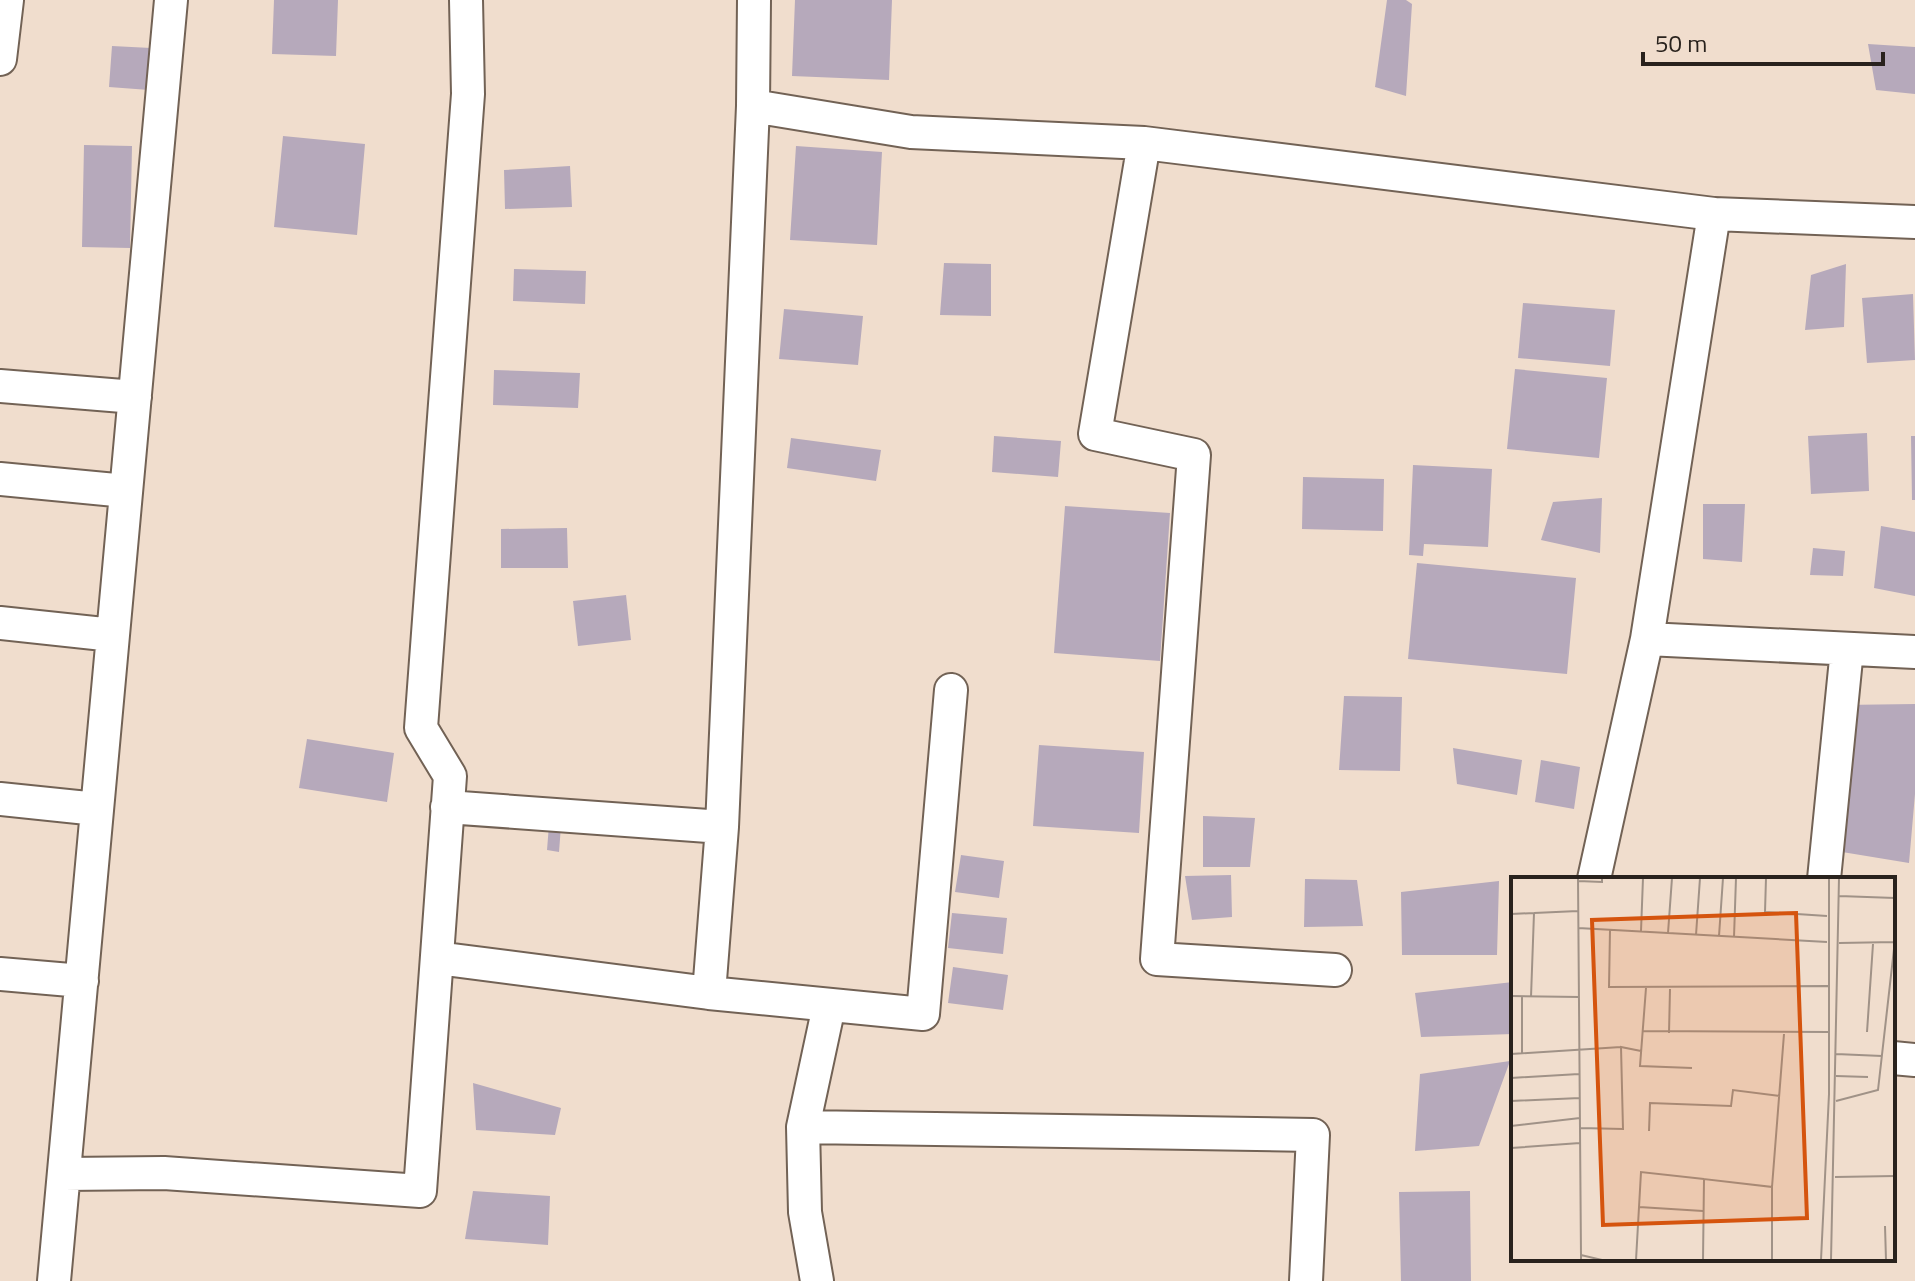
<svg xmlns="http://www.w3.org/2000/svg" width="1915" height="1281" font-family="'Titillium Web',sans-serif">
<rect width="100%" height="100%" fill="#f0ddcd"/>
<path fill="#b6a9bb" d="M274 0H338L336 56 272 54Z
M795 0H892L889 80 792 76Z
M1387 0H1406L1412 4 1406 96 1375 87Z
M1868 44 1915 47V94L1876 90Z
M112 46 151 48 149 90 109 87Z
M283 136 365 144 357 235 274 227Z
M84 145 132 146 130 248 82 247Z
M796 146 882 152 877 245 790 240Z
M570 166 572 207 505 209 504 170Z
M944 263 991 264V316L940 315Z
M1846 264 1844 327 1805 330 1811 275Z
M514 269 586 271 585 304 513 301Z
M1913 294 1915 360 1867 363 1862 298Z
M1523 303 1615 310 1610 366 1518 358Z
M784 309 863 316 858 365 779 359Z
M1515 369 1607 378 1599 458 1507 449Z
M494 370 580 373 578 408 493 405Z
M1867 433 1869 491 1811 494 1808 436Z
M994 436 1061 441 1058 477 992 472Z
M1911 436H1915V500H1912Z
M791 438 881 450 876 481 787 468Z
M1413 465 1492 469 1488 547 1424 544 1423 556 1409 555Z
M1303 477 1384 479 1383 531 1302 529Z
M1602 498 1600 553 1541 540 1553 502Z
M1703 504H1745L1742 562 1703 559Z
M1065 506 1170 513 1160 661 1054 653Z
M1881 526 1915 532V596L1874 588Z
M567 528 568 568H501V529Z
M1813 548 1845 551 1843 576 1810 575Z
M1417 563 1576 578 1567 674 1408 659Z
M626 595 631 640 578 646 573 601Z
M1344 696 1402 697 1400 771 1339 770Z
M1915 704V794L1909 863 1830 850 1842 705Z
M307 739 394 753 387 802 299 788Z
M1039 745 1144 752 1139 833 1033 826Z
M1453 748 1522 760 1517 795 1457 784Z
M1541 760 1580 767 1574 809 1535 802Z
M1203 816 1255 818 1250 867H1203Z
M549 825 561 826 559 852 547 850Z
M961 855 1004 861 999 898 955 892Z
M1231 875 1232 917 1192 920 1185 876Z
M1305 879 1357 880 1363 926 1304 927Z
M1499 881 1497 955H1402L1401 892Z
M952 913 1007 918 1003 954 948 948Z
M953 967 1008 975 1003 1010 948 1003Z
M1513 982V1034L1421 1037 1415 993Z
M1510 1061 1479 1146 1415 1151 1420 1074Z
M473 1083 561 1108 555 1135 476 1130Z
M473 1191 550 1196 548 1245 465 1239Z
M1470 1191 1471 1281H1401L1399 1192Z"/>
<g fill="none" stroke-linecap="round" stroke-linejoin="round">
<g stroke="#726255" stroke-width="36">
<path id="minor" d="M0 59 7 0
M753 106 911 132 1144 143 1714 214
M1144 143 1095 434 1194 455 1157 959 1335 970
M1915 222 1714 214 1647 639 1915 652
M0 386 135 397
M0 479 126 491
M0 623 113 635
M0 799 97 809
M447 807 722 827
M1594 879 1647 639
M1824 879 1847 649
M437 958 709 993 923 1014 951 690
M0 974 82 981
M709 993 722 827 753 106 754 0
M829 1006 803 1127 1313 1135 1306 1281
M1893 1058 1915 1060
M803 1127 805 1212 817 1281
M64 1174 164 1173 420 1191 450 776 421 728 468 94 466 0
M54 1281 171 0"/>
</g>
<use href="#minor" stroke="#fff" stroke-width="32"/>
</g>
<g transform="translate(1511 877)">
<rect width="384" height="384" fill="#f0ddcd"/>
<path fill="none" stroke="#a09287" stroke-width="2" d="M67 1 70 378M255 1 254 35 316 39M67 4 91 5V1M328 19 384 21M23 36 67 34M0 37 23 36 20 120M67 51 316 65M99 53 98 110 317 109M130 54 132 1M157 56 161 1M185 58 189 1M208 59 212 1M223 60 225 1M328 66 384 65M135 111 129 189 181 191M0 119 68 120M11 120V177M131 154 318 155M356 155 362 67M158 156 159 112M0 177 110 170M325 177 371 179M325 199 357 200M0 201 68 197M0 224 69 221M325 224 367 213 384 63M0 249 69 241M69 251 112 252 110 170 130 174M138 254 139 226 220 229 222 213 269 219M0 271 69 266M324 300 384 299M261 310 273 157M128 330 192 334M374 349 375 383M70 383V378L91 383M125 383 130 295 193 302M192 383 193 302 261 310V383M310 383 318 217V1M320 383 328 1"/>
<path fill="#d5540e" fill-opacity="0.15" stroke="#d5540e" stroke-width="4" d="M285 36 296 341 92 348 81 43Z"/>
<rect width="384" height="384" fill="none" stroke="#29221d" stroke-width="4"/>
</g>
<path d="M1643 52v12h240v-12" fill="none" stroke="#29221d" stroke-width="4"/>
<text x="1655" y="52" font-size="24" fill="#29221d" stroke="#f0ddcd" stroke-width="6" paint-order="stroke">50 m</text>
</svg>
